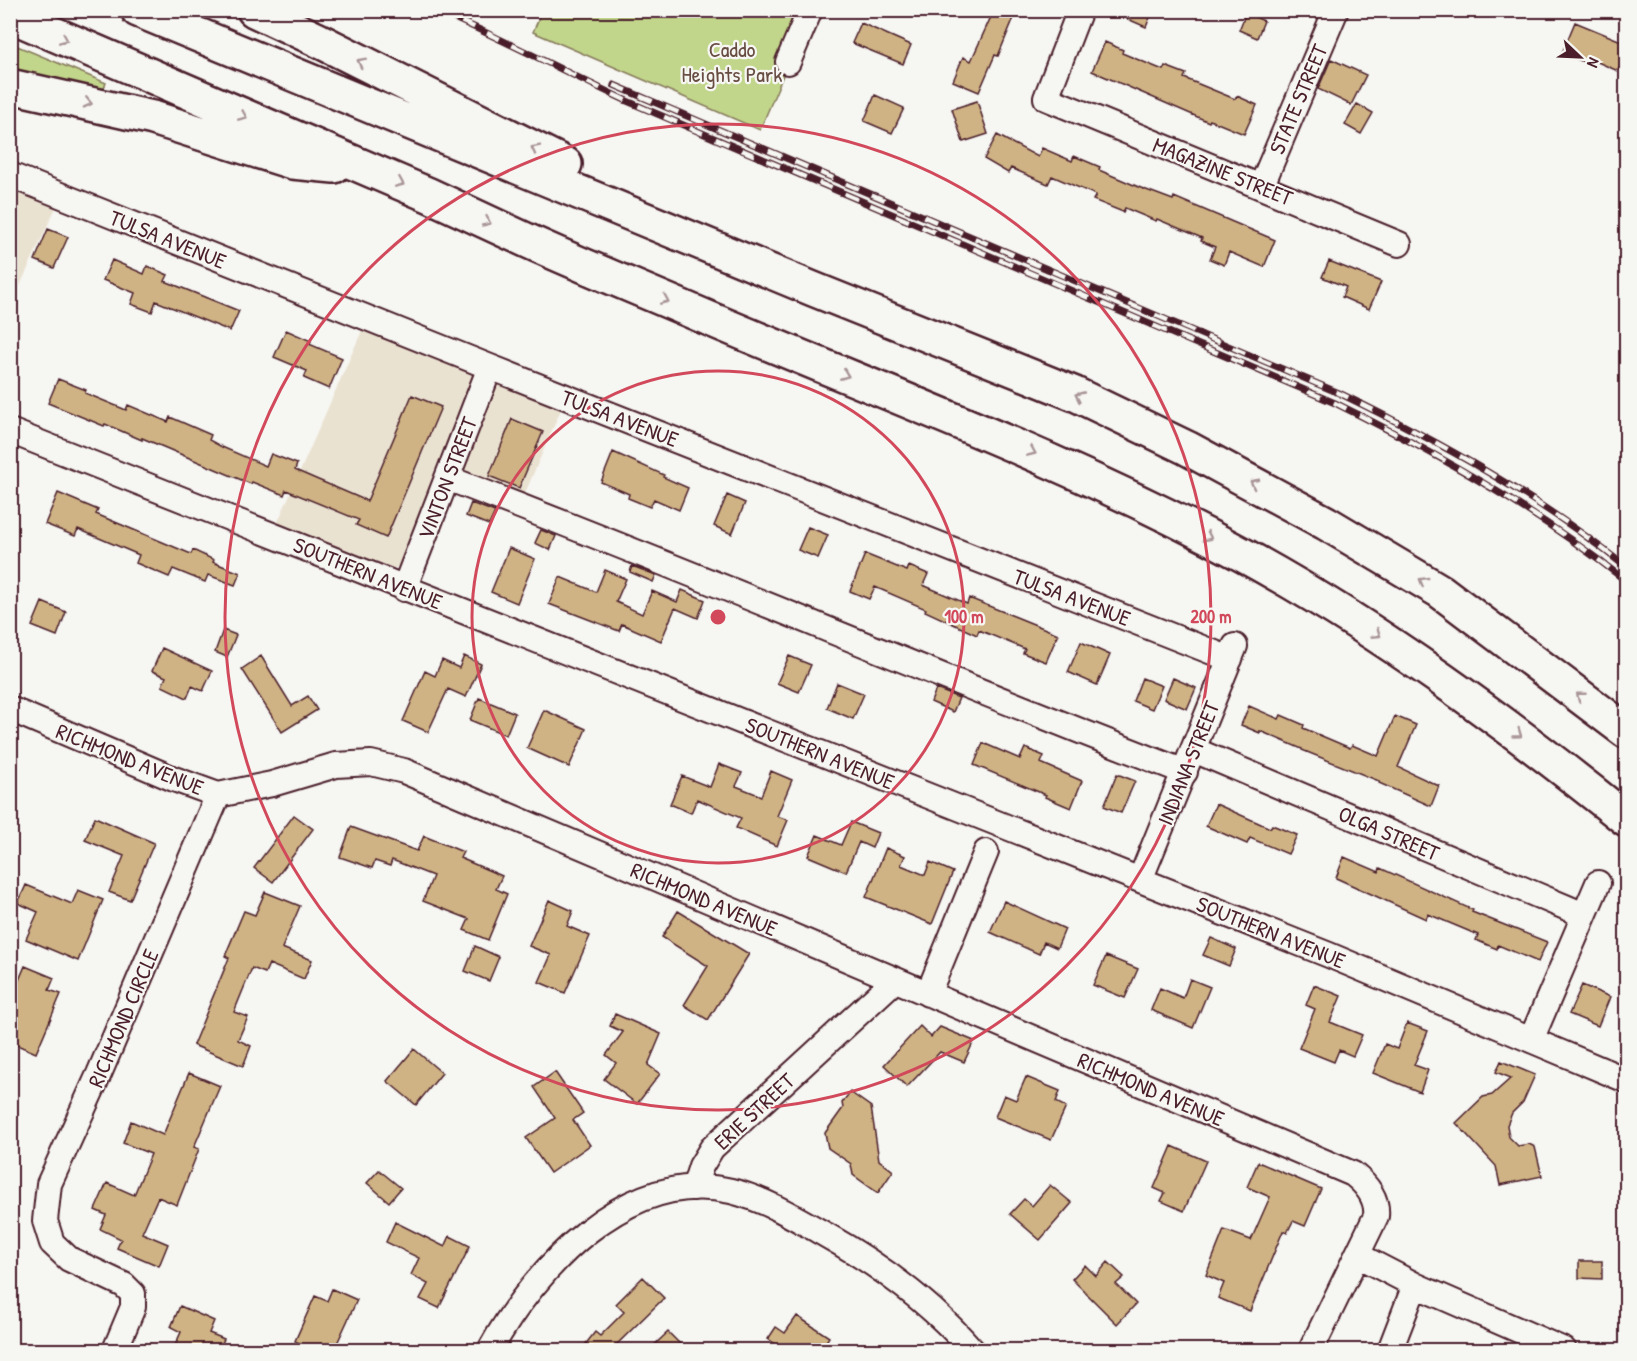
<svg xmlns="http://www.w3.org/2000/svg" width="1637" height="1361" font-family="'Patrick Hand',sans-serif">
<rect width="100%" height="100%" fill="#f6f6f2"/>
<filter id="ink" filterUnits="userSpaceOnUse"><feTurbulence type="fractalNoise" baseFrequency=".0167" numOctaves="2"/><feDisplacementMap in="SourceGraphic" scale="12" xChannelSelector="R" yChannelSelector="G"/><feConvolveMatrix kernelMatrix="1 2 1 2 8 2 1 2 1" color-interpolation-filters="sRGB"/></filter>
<g filter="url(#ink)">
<path fill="#eae2d1" d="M11 183 58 203 11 305Z
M364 326 565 400 523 498 446 466 402 564 391 570 276 526Z"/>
<path fill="#c2d68b" stroke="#867a5b" stroke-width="1.5" d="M542 11H810L760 130 533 32Z
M10 43 106 83 103 91 11 76Z"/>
<path fill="#cfb384" stroke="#4a1f2b" stroke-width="1.5" d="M994 10H1017L998 56 995 55 979 92 953 81 963 57 971 61Z
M1107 10H1153L1146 27Z
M1246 13 1264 21 1257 38 1239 30Z
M1575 22 1626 43V52L1618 71 1586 57 1584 62 1562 53Z
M861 23 911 45 903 64 852 43Z
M1105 42 1123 50 1122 53 1163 70 1165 66 1186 74 1184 78 1235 99 1237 96 1257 105 1244 134 1210 120 1209 122 1092 71Z
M1331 59 1366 75 1351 105 1318 89Z
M875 95 904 108 892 133 864 121Z
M977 101 988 134 963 142 952 109Z
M1357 104 1373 113 1361 134 1345 125Z
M997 135 1038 157 1042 148 1072 161 1074 156 1100 167 1099 170 1141 188 1173 200 1174 197 1275 240 1264 267 1229 252 1224 265 1210 259 1215 247 1201 241 1202 238 1157 219 1156 221 1125 208 1123 212 1093 200 1096 195 1052 176 1048 184 1011 168 1008 173 984 159Z
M48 229 68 237 54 268 35 260Z
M112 260 144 274 147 266 168 275 165 281 239 311 230 331 156 301 152 312 131 304 135 293 103 280Z
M1329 261 1381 282 1369 309 1342 297 1346 287 1322 277Z
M286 330 311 341 309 344 342 358 329 389 304 378 307 371 274 357Z
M58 379 86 390 85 393 126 410 128 405 168 422 170 417 211 435 209 440 222 447 266 466 271 454 297 464 295 470 367 501 412 395 441 407 386 538 356 525 359 520 286 490 284 495 252 482 251 484 142 438V440L105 424 104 426 48 403Z
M512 419 543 432 519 488 489 476Z
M613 452 664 475 663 477 688 488 679 510 654 499 650 507 628 498 629 494 601 482Z
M58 493 98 510 96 514 191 554 193 550 214 560 213 562 240 573 235 585 208 575 205 582 173 569 169 577 136 563 139 555 78 529 75 536 45 524Z
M727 495 745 503 732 534 714 526Z
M471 503 495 512 489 525 466 516Z
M808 527 828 535 818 558 798 550Z
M541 530 556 536 550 550 535 543Z
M509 548 535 559 517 603 491 592Z
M865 554 907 571 909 566 928 574 923 585 967 604 969 598 1058 634 1046 662 1023 653 1025 649 979 630 977 635 925 611 926 609 875 587 869 599 850 591Z
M632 566 656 575 653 582 630 572Z
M605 570 626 579 616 602 642 614 652 591 677 602 682 590 705 600 698 618 675 608 661 641 622 624 619 631 549 604 560 577 596 592Z
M42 602 66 612 57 636 32 626Z
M223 630 236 635 227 657 215 652Z
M1081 642 1110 655 1097 685 1068 672Z
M162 648 212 671 203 691 192 686 187 698 162 686 166 677 152 671Z
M261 656 292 706 308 696 317 710 282 732 242 669Z
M464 656 481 664 466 697 448 689 428 732 403 721 425 671 435 676 442 660 459 668Z
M789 656 811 665 799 692 777 683Z
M1142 678 1162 686 1152 709 1133 701Z
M1173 678 1196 688 1187 709 1164 699Z
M837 683 864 694 853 719 827 708Z
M936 689 959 698 953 712 931 702Z
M479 698 515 713 506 735 470 720Z
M1249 706 1279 719 1281 715 1304 725 1303 728 1350 748 1352 745 1378 756 1395 716 1416 725 1398 767 1439 786 1431 806 1379 783V781L1302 750V749L1260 731V733L1241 725Z
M544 710 586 729 569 767 527 748Z
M983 743 1020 759 1025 748 1044 756 1041 763 1082 781 1071 808 1045 797 1046 795 974 765Z
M719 764 742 773 736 786 761 796 771 771 792 780 777 816 788 820 777 846 736 828 741 818 697 799 691 813 670 804 682 776 710 787Z
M1117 774 1135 781 1121 813 1104 806Z
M1216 804 1270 828 1272 825 1297 835 1288 854 1250 838 1247 844 1206 826Z
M294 815 313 829 273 882 254 868Z
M95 817 154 843 130 900 109 892 124 856 85 840Z
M851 822 878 833 872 848 859 842 846 872 808 856 817 835 841 845Z
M351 827 417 851 424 836 463 852 460 858 502 876 496 889 507 894 488 940 464 930 469 919 423 901 433 876 392 860 390 866 375 861 372 868 340 857Z
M886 848 905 856 901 865 925 875 930 862 953 872 932 924 866 897Z
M1344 857 1379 872 1380 868 1473 910 1472 912 1547 942 1538 962 1498 945 1497 949 1476 940 1478 935 1428 914 1426 919 1336 878Z
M26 885 72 904 78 890 103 900 78 961 26 939 38 912 18 903Z
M265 892 300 906 282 948 312 960 304 979 269 964 265 973 252 968 234 1012 248 1017 238 1040 251 1046 243 1066 193 1045 229 958 225 956 244 911 255 915Z
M549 900 573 911 567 926 590 936 565 993 539 982 551 955 529 946Z
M1004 901 1065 929 1057 948 1044 942 1039 954 990 932Z
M678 911 749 954 708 1020 684 1005 708 966 662 937Z
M1211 938 1236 949 1229 966 1203 955Z
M475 946 499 957 489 981 465 971Z
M1106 956 1138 969 1125 998 1093 985Z
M25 966 54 978 49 990 61 994 36 1053 10 1042V1001Z
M1190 979 1210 987 1193 1028 1151 1010 1160 988 1183 998Z
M1314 985 1341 996 1330 1022 1362 1035 1353 1056 1339 1050 1334 1062 1299 1048 1315 1009 1306 1005Z
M1582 985 1610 997 1598 1026 1569 1014Z
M615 1014 661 1034 648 1065 660 1074 637 1104 604 1079 616 1063 606 1055 623 1032 610 1026Z
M1407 1023 1428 1031 1414 1065 1428 1070 1420 1092 1373 1073 1385 1044 1397 1049Z
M920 1026 931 1037 940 1027 974 1041 964 1062 940 1052 907 1087 884 1065Z
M414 1049 442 1073 416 1105 387 1081Z
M1501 1061 1535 1075 1523 1102 1512 1113 1507 1125 1509 1137 1518 1146 1529 1144 1535 1147 1542 1176 1500 1185 1496 1166 1456 1123 1483 1097 1492 1095 1511 1078 1496 1072Z
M555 1072 583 1113 573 1120 590 1145 550 1173 526 1138 555 1118 534 1087Z
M189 1073 220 1086 194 1147 199 1149 177 1205 158 1197 142 1233 168 1244 159 1266 117 1248 121 1239 100 1229 106 1215 95 1210 107 1183 134 1195 151 1154 123 1143 131 1121 163 1135Z
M1026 1077 1060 1091 1056 1102 1066 1107 1051 1140 995 1117 1004 1095 1016 1100Z
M850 1092 871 1107 879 1160 893 1171 878 1193 853 1175 851 1164 828 1148 825 1133 843 1108 842 1103Z
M1172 1146 1206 1161 1184 1211 1161 1201 1165 1193 1154 1188Z
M1258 1162 1321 1189 1305 1226 1293 1221 1287 1233 1283 1231 1250 1311 1218 1298 1224 1283 1206 1275 1224 1230 1251 1240 1270 1197 1247 1187Z
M379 1170 401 1188 389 1202 367 1183Z
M1050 1185 1072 1203 1040 1240 1010 1214 1024 1199 1032 1206Z
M395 1222 445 1247 450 1236 470 1246 439 1308 420 1299 428 1284 411 1275 419 1258 386 1242Z
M1579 1261H1602V1279L1579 1278Z
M1108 1262 1124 1277 1116 1284 1136 1304 1117 1324 1072 1279 1085 1265 1096 1276Z
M643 1277 664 1298 611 1350H581L595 1332 600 1336 624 1312 616 1304Z
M332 1289 357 1300 334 1350H303L305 1346 295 1341 315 1296 327 1301Z
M180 1306 214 1321 209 1333 224 1339 219 1350H173L181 1332 171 1327Z
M797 1316 829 1337 821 1350H773L777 1345 768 1339 776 1327 785 1333Z
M668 1332 686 1350H649Z"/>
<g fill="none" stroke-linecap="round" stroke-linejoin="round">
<g stroke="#4a1f2b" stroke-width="28">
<path id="minor" d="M1080 10 1046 98 1399 244
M788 62 810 10
M10 175 490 367 1230 659
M1261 187 1336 10
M10 431 1329 955 1626 1080
M447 478C694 572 938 677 1185 772
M404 589 490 367
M10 709 174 779 218 795 272 784 336 765 371 763 404 771 1353 1174C1367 1185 1378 1198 1376 1216L1311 1350
M1194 750 1584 915
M1140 880 1235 646
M928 994 986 852
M1531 1040 1598 883
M694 1188 701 1166 712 1148 895 980
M1357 1255 1415 1285 1564 1350
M115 1350 133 1307V1294L124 1285 69 1259 52 1243 45 1221 49 1184 99 1074 218 795
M490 1350C535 1269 626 1167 731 1191 765 1199 796 1218 826 1235 881 1266 931 1303 972 1350
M1390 1350 1415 1285"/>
</g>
<g stroke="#4a1f2b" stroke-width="38">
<path id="highway" d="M138 10 813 289 1075 394 1187 448 1326 523 1440 591 1626 731
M254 10 318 40 565 164
M10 15C150 76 289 135 429 195 462 210 495 226 528 241 583 266 640 289 696 313 880 392 1069 460 1245 556 1382 631 1505 722 1626 819
M10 86 153 118 292 162 334 166"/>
</g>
<use href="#minor" stroke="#f6f6f2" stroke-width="24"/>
<use href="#highway" stroke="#f6f6f2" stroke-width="33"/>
<g stroke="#4a1f2b" stroke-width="7">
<path id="rail" d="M436 10C501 38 563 71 627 101L1335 403C1437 453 1537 510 1626 581
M614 85 1339 393C1440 442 1539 497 1626 567"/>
</g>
<use href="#rail" stroke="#f6f6f2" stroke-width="4.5" stroke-dasharray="14" stroke-linecap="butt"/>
</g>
<defs><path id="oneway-chevron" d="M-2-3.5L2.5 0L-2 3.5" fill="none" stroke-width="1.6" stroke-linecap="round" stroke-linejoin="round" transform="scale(1.5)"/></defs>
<g stroke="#a99598">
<use href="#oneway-chevron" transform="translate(64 39) rotate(23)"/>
<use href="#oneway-chevron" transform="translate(361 62) rotate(-153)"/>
<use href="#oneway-chevron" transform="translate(88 103) rotate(13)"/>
<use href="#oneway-chevron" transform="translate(243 116) rotate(23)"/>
<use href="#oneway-chevron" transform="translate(535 149) rotate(-153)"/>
<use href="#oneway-chevron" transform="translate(400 183) rotate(23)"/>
<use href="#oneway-chevron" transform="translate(487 222) rotate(25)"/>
<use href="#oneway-chevron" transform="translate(665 300) rotate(23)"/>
<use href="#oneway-chevron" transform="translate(845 375) rotate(22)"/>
<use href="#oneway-chevron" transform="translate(1079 396) rotate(-155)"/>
<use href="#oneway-chevron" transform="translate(1032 452) rotate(23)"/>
<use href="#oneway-chevron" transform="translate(1254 483) rotate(-152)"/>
<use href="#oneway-chevron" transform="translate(1208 537) rotate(27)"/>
<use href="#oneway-chevron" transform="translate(1423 581) rotate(-149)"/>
<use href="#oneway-chevron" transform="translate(1377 634) rotate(33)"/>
<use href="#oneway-chevron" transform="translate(1580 696) rotate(-142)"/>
<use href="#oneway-chevron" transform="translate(1518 734) rotate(36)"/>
</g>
</g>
<g fill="none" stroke="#d1495b" stroke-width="3">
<circle cx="718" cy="617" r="246"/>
<circle cx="718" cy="617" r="493"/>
</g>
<g text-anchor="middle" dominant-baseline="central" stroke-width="4.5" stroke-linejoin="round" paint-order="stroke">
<g font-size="22" fill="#684d43" stroke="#f6f6f2">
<text x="732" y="49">Caddo<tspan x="732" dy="25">Heights Park</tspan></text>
</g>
<g font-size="22" fill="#4a1f2b" stroke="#f6f6f2">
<text transform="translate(1298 99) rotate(-67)">STATE STREET</text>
<text transform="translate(1223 171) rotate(22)">MAGAZINE STREET</text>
<text transform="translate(168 239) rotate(22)">TULSA AVENUE</text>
<text transform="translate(620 418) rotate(21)">TULSA AVENUE</text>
<text transform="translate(447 478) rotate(-69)">VINTON STREET</text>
<text transform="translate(368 573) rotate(22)">SOUTHERN AVENUE</text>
<text transform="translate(1072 597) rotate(21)">TULSA AVENUE</text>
<text transform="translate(820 753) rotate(22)">SOUTHERN AVENUE</text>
<text transform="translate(130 759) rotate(22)">RICHMOND AVENUE</text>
<text transform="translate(1188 763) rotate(-68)">INDIANA STREET</text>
<text transform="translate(1389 833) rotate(23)">OLGA STREET</text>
<text transform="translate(704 899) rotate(23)">RICHMOND AVENUE</text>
<text transform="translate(1271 932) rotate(22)">SOUTHERN AVENUE</text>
<text transform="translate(123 1018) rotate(-67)">RICHMOND CIRCLE</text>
<text transform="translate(1151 1089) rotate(23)">RICHMOND AVENUE</text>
<text transform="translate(754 1111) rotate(-43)">ERIE STREET</text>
</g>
</g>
<circle cx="718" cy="617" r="9" fill="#d1495b" stroke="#f6f6f2" stroke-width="3"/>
<g font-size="18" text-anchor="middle" font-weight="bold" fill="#d1495b" stroke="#f6f6f2" stroke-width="4.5" stroke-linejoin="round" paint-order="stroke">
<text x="964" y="623">100 m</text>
<text x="1211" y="623">200 m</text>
</g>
<rect width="1637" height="1361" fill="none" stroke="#f6f6f2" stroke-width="36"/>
<rect x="18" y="18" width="1601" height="1325" fill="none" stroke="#4a1f2b" stroke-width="2" filter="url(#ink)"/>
<g transform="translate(1580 57) rotate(113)" stroke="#f6f6f2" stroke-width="4.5" paint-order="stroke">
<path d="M0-4.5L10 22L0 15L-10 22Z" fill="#4a1f2b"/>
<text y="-9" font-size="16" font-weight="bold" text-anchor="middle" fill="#4a1f2b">N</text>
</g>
</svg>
